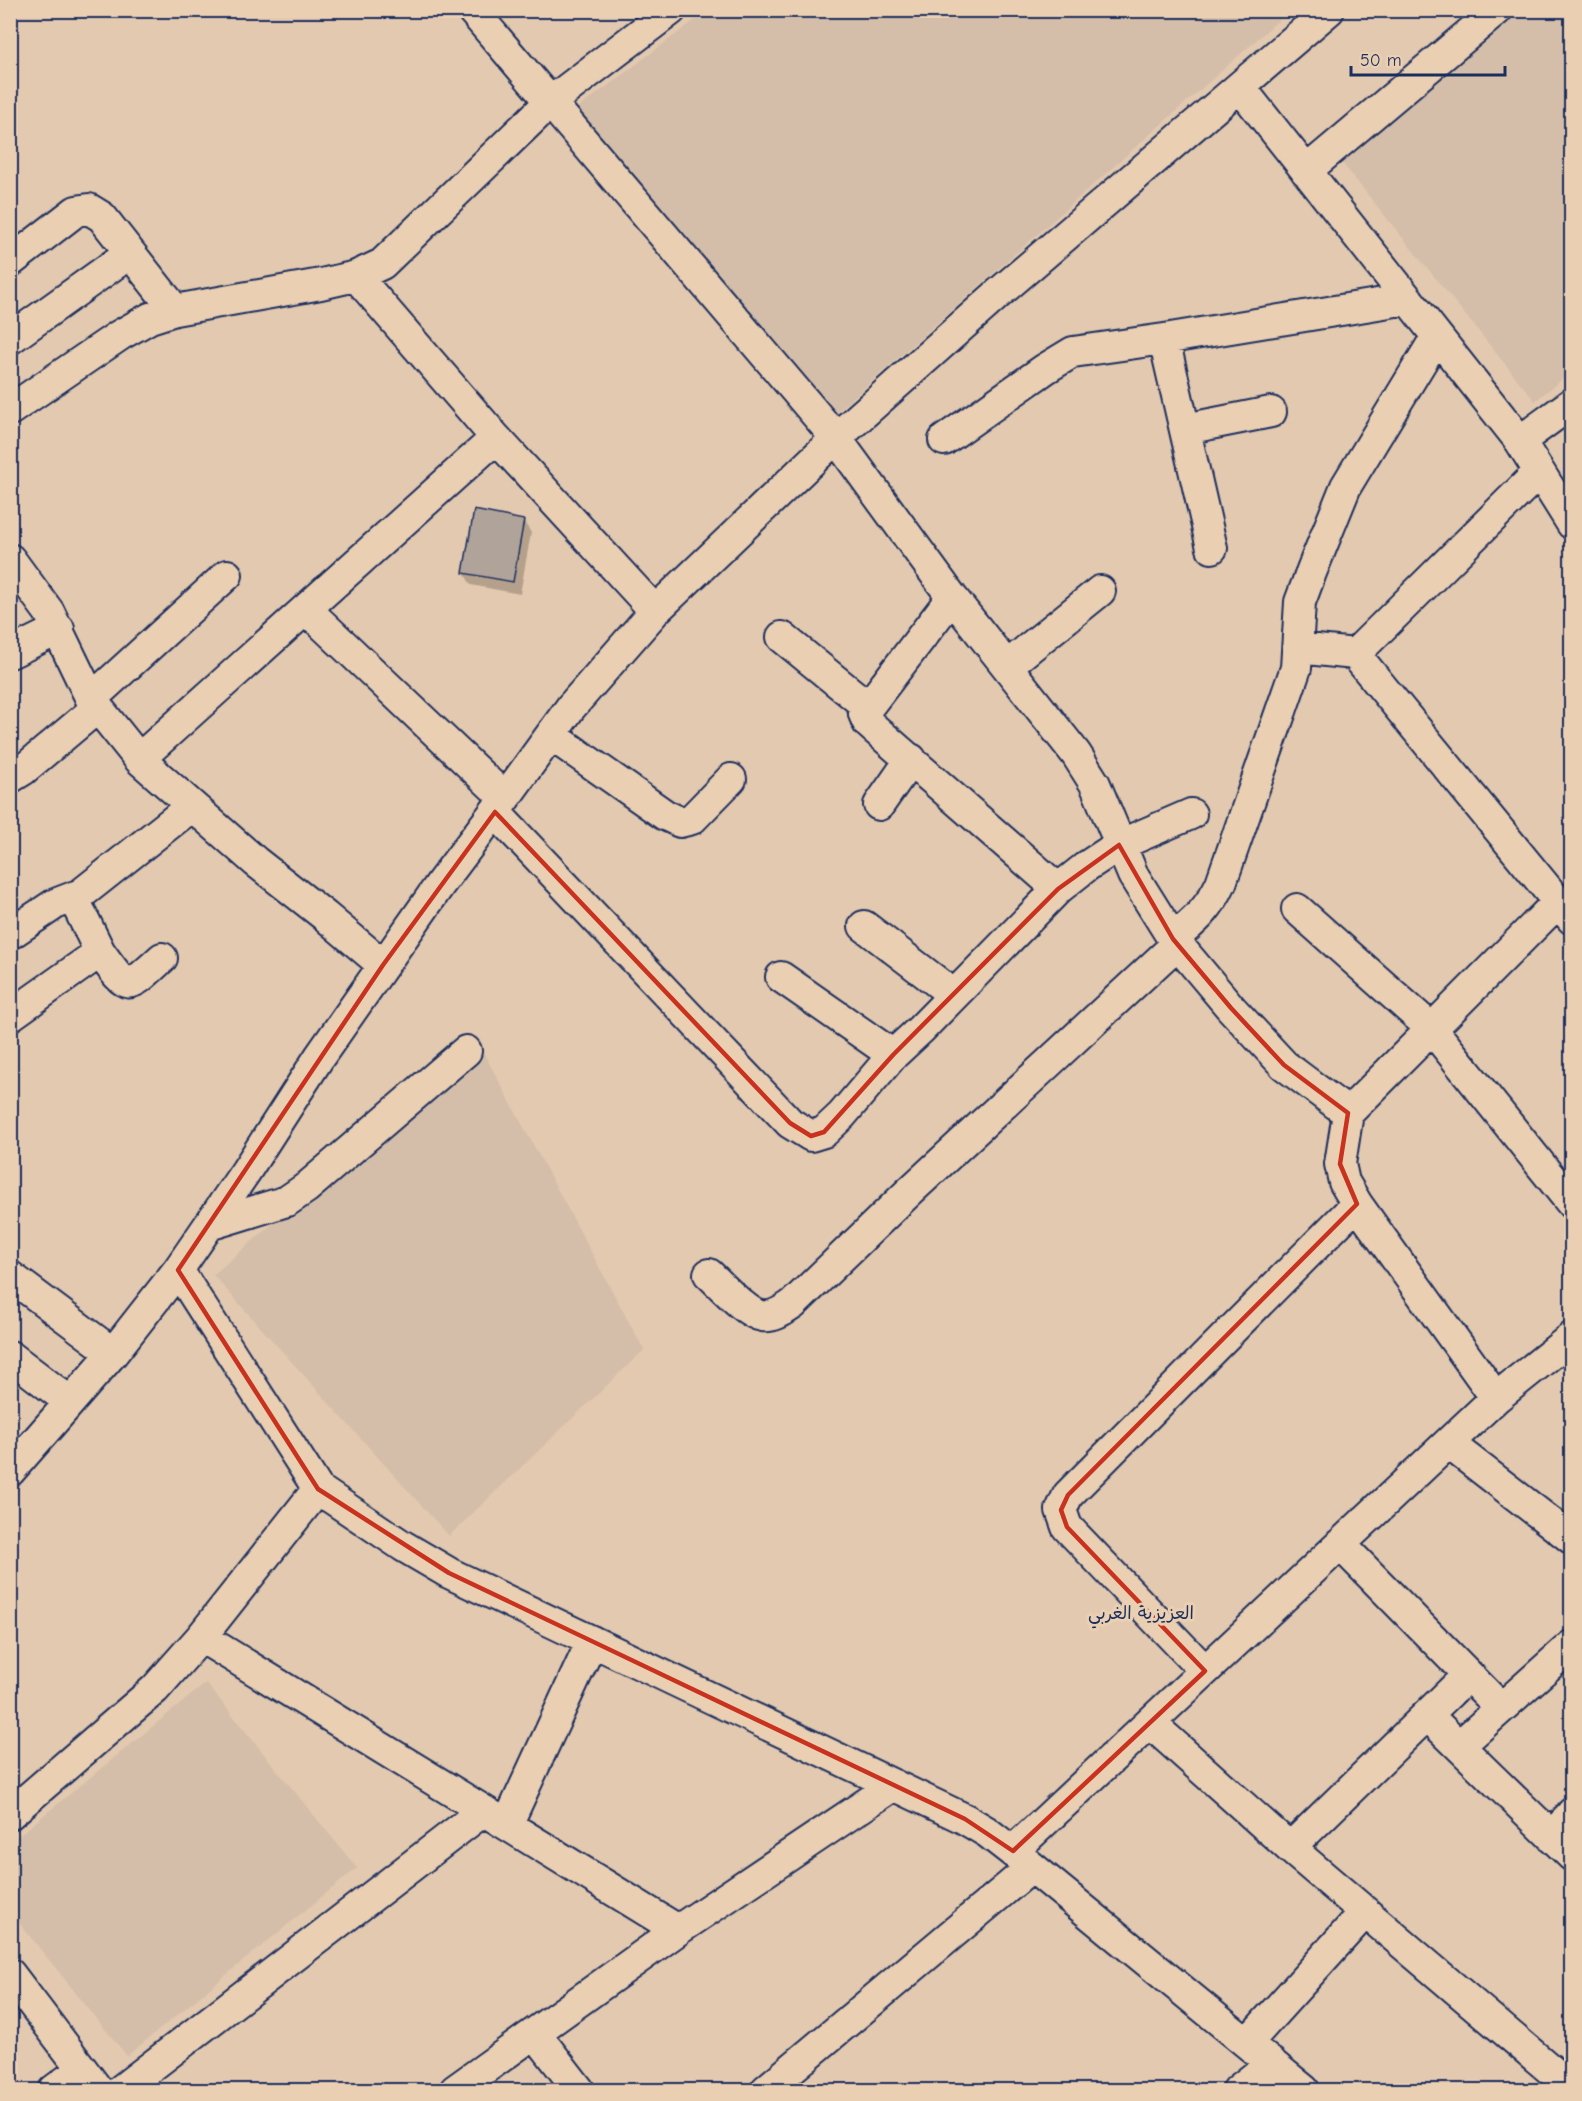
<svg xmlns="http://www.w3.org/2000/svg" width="1582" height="2101" font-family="'Comic Neue','Playpen Sans Arabic',sans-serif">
<rect width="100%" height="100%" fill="#e3c9af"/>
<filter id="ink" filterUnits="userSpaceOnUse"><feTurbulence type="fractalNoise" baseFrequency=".0167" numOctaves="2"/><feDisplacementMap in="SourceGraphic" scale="12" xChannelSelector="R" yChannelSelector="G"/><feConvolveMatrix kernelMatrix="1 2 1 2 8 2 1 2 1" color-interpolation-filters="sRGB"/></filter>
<g filter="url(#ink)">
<path fill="#d4bea9" d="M707 11H1289L837 412 570 114Z
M1519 11H1571V372L1535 401 1338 158Z
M480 1046 644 1350 449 1536 213 1275Z
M206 1683 357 1868 127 2056 11 1913V1842Z"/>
<path fill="#0003" d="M524 521 531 533 520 594 471 585 464 573Z"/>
<path fill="#b0a39a" stroke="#1b2f5e" stroke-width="1.5" d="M474 510 524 520 513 582 463 573Z"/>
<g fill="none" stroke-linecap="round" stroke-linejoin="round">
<g stroke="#1b2f5e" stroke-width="34">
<path id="minor" d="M472 10 836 438 952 597 1076 754 1095 784 1133 875 1173 939 1231 1008 1284 1065 1348 1113 1558 902
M1240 87 1520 441 1572 524
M1306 171 1497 10
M10 262 76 211 89 209 102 217 175 310
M356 276 496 438 655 611
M10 339 130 253
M1164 339 1212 548
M10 410 120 335 150 318 175 310 321 284 356 276 382 264 549 103 671 10
M1185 429 1271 412
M944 440 1045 369 1073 352 1164 339 1408 299
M1520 441 1572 403
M10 559 49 612 91 699 139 759 256 862 325 916 383 965
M952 597 868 707 864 714 868 723 1058 889
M306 609 505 798
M782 637 868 707
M1298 648 1355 654 1572 919
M10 653 59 629
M1355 654 1539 472
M1007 666 1100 591
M91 699 227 575
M551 735 665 815 680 822 692 819 731 779
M139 759 496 438
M10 778 23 770 98 707
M879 805 911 759
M495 812 790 1123 811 1136 824 1132 842 1115 893 1055 921 1029 1058 889 1087 866 1119 845 1191 814
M1297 909 1432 1029 1572 1204
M864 926 954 995
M10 934 55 904 81 894 192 806
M1173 939C1195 921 1209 909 1221 883L1296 668 1300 602 1312 570 1346 486 1437 336
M100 952C129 992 126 991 162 958
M781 977 893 1055
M10 1016 100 952 73 897
M1348 1113 1340 1164 1344 1182 1357 1204 1496 1398
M209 1225 287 1201 306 1188 466 1051
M178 1270 318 1489 403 1546 449 1573 965 1819 987 1832 1032 1867 1304 2090
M709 1274C721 1285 747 1314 762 1316 774 1318 784 1310 793 1304L909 1192 1177 944
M10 1276 113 1353
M10 1356 70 1402
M1448 1443 1572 1539
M10 1471 113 1353 178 1270 246 1171 320 1056 441 883 505 798 571 707 655 611 836 438 1000 292 1329 10
M1340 1544 1501 1708
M201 1637 678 1930
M1205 1671 1067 1527 1061 1510 1068 1495 1357 1204
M1427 1715 1572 1856
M1150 1723 1290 1848 1572 2088
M1459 1746 1572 1645
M10 1814 155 1689 201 1637 318 1489
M507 1825 592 1641
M1552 1837 1572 1813
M1290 1848 1468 1675
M1013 1851 1496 1398 1572 1337
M10 1974 98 2090
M535 2033 579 2090
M1247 2043 1365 1912
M54 2090 82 2069
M121 2090 483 1811
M455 2090 678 1930 894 1785
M766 2090 1032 1867
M1238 2090 1272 2063"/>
</g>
<use href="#minor" stroke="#ebcfb2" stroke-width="30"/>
</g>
</g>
<path fill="none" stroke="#c8321e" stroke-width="4.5" stroke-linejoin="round" d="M495 812 790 1123 811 1136 824 1132 893 1055 1058 889 1119 845 1173 939 1231 1008 1284 1065 1348 1113 1340 1164 1357 1204 1068 1495 1061 1510 1067 1527 1205 1671 1013 1851 965 1819 449 1573 318 1489 178 1270 383 965Z"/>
<g text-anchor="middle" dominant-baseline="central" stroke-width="6" stroke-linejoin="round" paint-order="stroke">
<g font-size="18" fill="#1b2f5e" stroke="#ebcfb2">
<text x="1141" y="1613">العزيزية الغربي</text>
</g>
</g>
<rect width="1582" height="2101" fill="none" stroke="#ebcfb2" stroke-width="36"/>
<rect x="18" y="18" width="1546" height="2065" fill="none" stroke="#1b2f5e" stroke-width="2" filter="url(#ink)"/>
<path d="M1351 66v9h154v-9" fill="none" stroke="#1b2f5e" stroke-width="3"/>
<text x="1360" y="66" font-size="18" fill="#1b2f5e" stroke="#ebcfb2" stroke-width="4.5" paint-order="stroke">50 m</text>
</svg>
